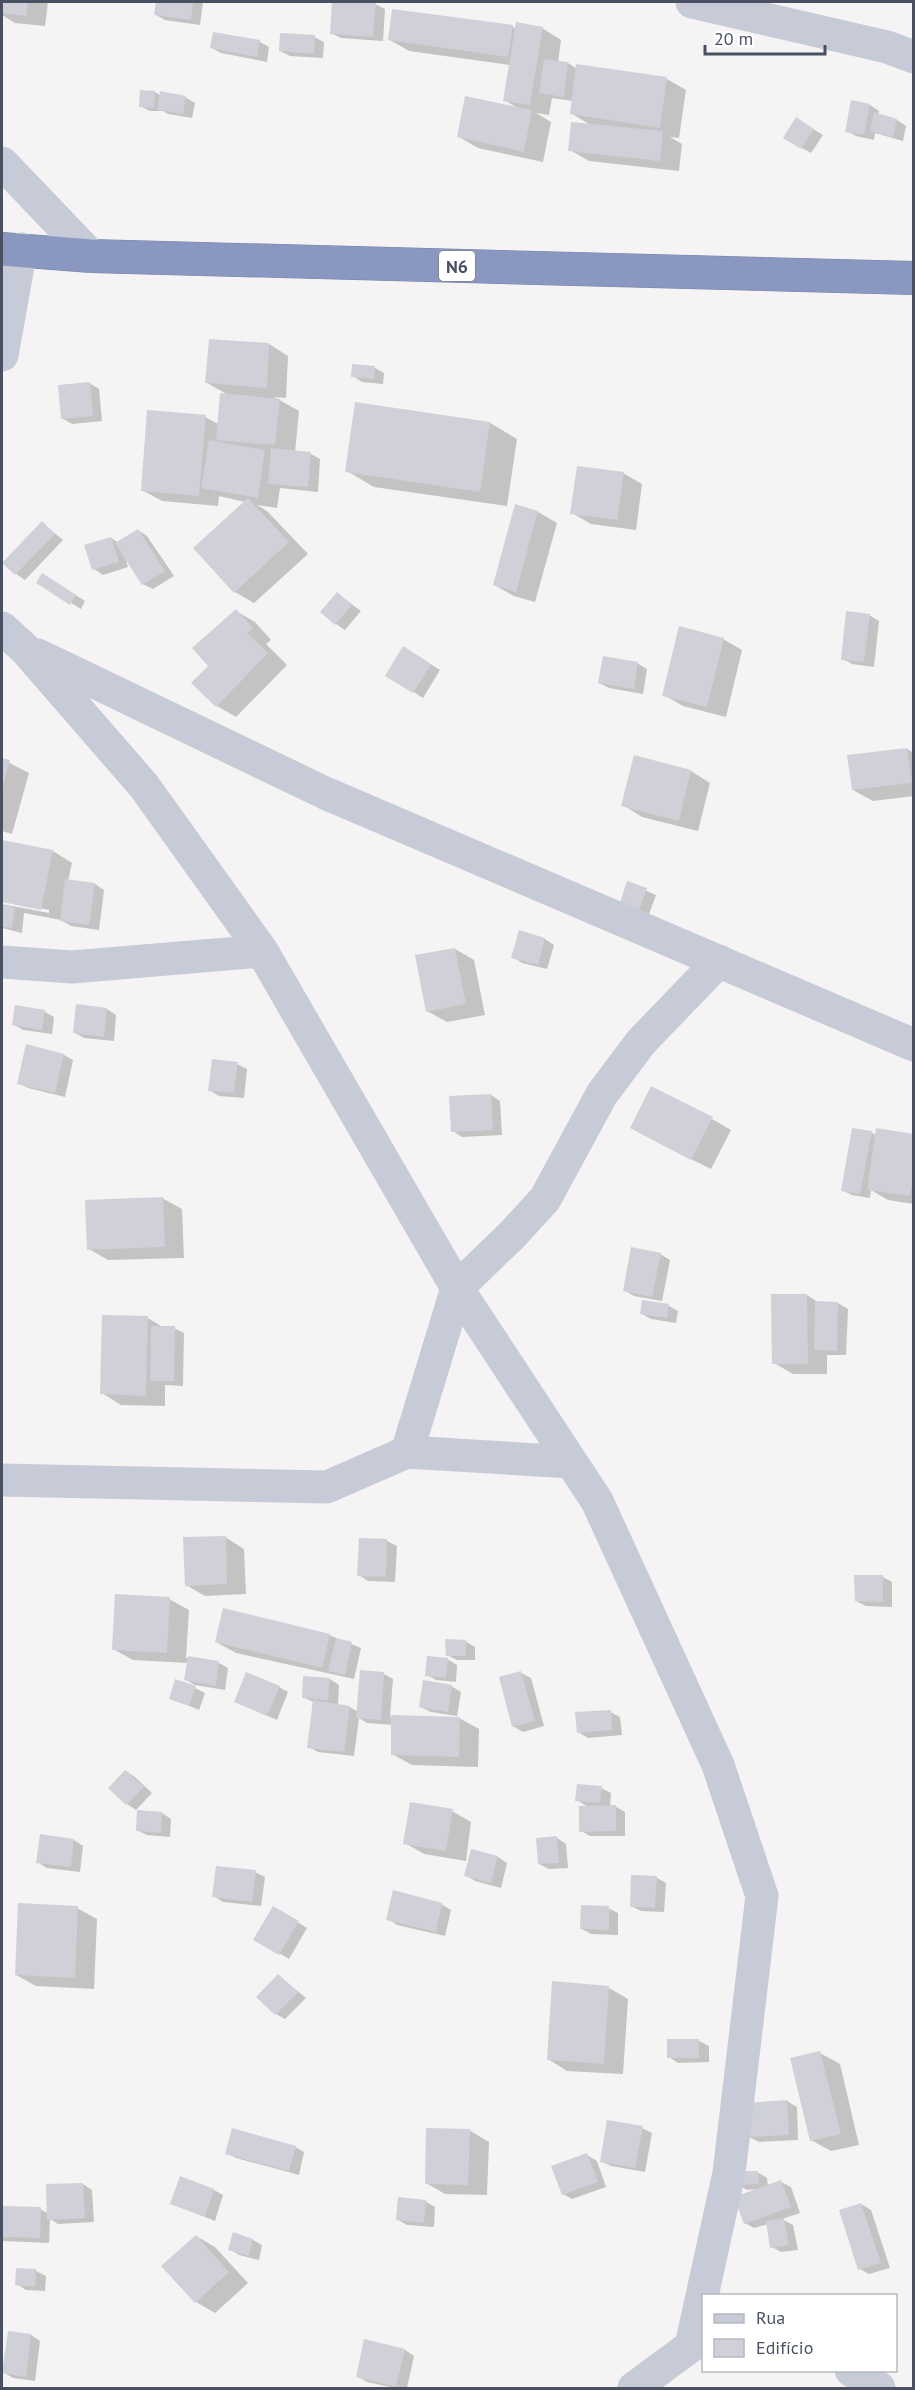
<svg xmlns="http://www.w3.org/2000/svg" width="915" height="2390" font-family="'PT Sans',sans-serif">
<rect width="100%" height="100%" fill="#f5f3f3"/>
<path fill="#0003" d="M2 2H48L45 26 15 23 2 15Z
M157 2H203L200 25 165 20 156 15Z
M333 2 375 4 385 9 383 41 341 38 331 33Z
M512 26 516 29 542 28 561 40 558 62 568 63 577 69 667 79 686 90 679 138 670 137 682 144 679 171 589 161 570 150 592 126 571 113 573 101 552 98 549 115 536 113 551 122 543 162 478 148 459 137 518 108 504 100 510 65 409 51 390 40Z
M214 33 260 42 269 47 267 62 221 53 212 48Z
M314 37 324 42 323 58 290 56 280 51Z
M155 92 161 96 185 97 195 103 192 118 168 114 163 111H150L140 106Z
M870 105 879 111 878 115 897 120 906 126 903 141 875 133 874 140 856 136 847 131Z
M806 125 823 135 811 153 802 148Z
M269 344 288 356 286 398 274 397 299 411 295 452 311 454 320 459 318 492 280 488 277 508 257 505 267 511 308 554 254 603 235 592 195 548 245 502 219 496 218 506 162 501 142 490 205 417 218 424 230 396 207 383Z
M375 368 384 373 383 384 362 382 353 376Z
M89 383 99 389 102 421 72 424 62 418Z
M490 423 517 439 507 506 374 487 347 471Z
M623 473 642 484 636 530 591 524 572 513Z
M538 512 557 523 535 602 514 596 494 585Z
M42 523 63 540 25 580 16 574Z
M138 530 147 536 174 576 153 589 143 584 125 557 128 567 103 575 94 569 111 538 119 543Z
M52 580 85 601 81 609 38 582Z
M338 594 361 611 345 630 336 624Z
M236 611 255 622 271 640 266 644 287 665 236 717 217 706 211 666Z
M869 615 879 621 874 667 852 664 843 659Z
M723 639 742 650 726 717 683 706 664 695Z
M413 653 440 670 423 698 387 675Z
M637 663 647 669 643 694 609 688 599 683Z
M907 749 914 753V796L873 801 853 790Z
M635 757 691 771 710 783 698 831 642 817 623 805Z
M2 759 29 773 12 834 2 831Z
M2 841 53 851 72 863 68 881 95 884 104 890 99 930 71 926 61 920 24 913 22 933 2 928V904L49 913V910L2 900Z
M628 883 656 895 648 917 630 911Z
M545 939 554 945 547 969 522 963 513 957Z
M455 949 474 960 485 1015 447 1022 427 1011Z
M16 1007 45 1012 54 1017 52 1034 23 1030 13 1024Z
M107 1009 116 1015 114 1041 84 1038 75 1033Z
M64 1055 73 1060 65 1097 28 1088 18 1083Z
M237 1064 247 1069 244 1098 219 1096 209 1090Z
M491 1095 500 1101 502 1135 462 1137 453 1131Z
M712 1119 731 1130 711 1169 651 1139Z
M871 1132 877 1136 914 1135V1204L888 1200 871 1190 870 1198 852 1195 842 1190Z
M162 1198 182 1209 184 1258 108 1260 89 1249Z
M660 1254 670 1260 662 1301 634 1296 624 1290Z
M807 1295 819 1303H838L848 1309 846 1355H827V1374H793L774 1363Z
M669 1306 678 1311 676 1323 651 1319 642 1314Z
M148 1318 164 1328H174L184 1333 183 1386 165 1385V1406L121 1405 102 1393Z
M914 1349V1376L912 1375Z
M225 1537 244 1549 246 1594 205 1596 186 1585Z
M360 1539 387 1541 397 1546 395 1582 368 1581 359 1575Z
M883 1577 892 1582V1607L866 1606 856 1601Z
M169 1599 189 1610 186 1658 219 1663 228 1668 225 1690 195 1685 186 1680 188 1663 133 1660 113 1649Z
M329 1635 361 1648 354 1679 236 1653 216 1642Z
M465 1641 475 1647V1660H457L447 1655Z
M447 1659 457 1665 456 1682 436 1680 427 1675Z
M521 1673 531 1678 544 1726 523 1732 513 1726Z
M384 1674 393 1679 390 1717 459 1718 479 1729 478 1767 412 1765 392 1754 393 1725 367 1723 359 1718 354 1756 318 1752 309 1747 313 1702 303 1697 330 1679 339 1685 338 1705 350 1707 358 1712Z
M451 1686 461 1692 457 1716 431 1712 421 1707Z
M279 1687 288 1692 277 1720 236 1702Z
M195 1688 205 1693 199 1710 171 1698Z
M610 1712 620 1717 622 1735 588 1738 578 1732Z
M126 1771 135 1777 152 1793 136 1810 127 1804 110 1788Z
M601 1788 611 1793 610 1807 615 1806 625 1812V1836H590L581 1831 588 1807 577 1800Z
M452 1811 471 1822 466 1861 424 1854 405 1843Z
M162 1813 171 1819 170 1837 147 1835 137 1830Z
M557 1838 566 1844 568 1868 549 1869 539 1864Z
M74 1840 83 1846 80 1872 47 1868 37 1862Z
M472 1851 498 1857 507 1863 501 1888 475 1881 466 1875Z
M255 1872 265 1877 261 1906 223 1902 214 1896Z
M657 1878 666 1883 664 1912 641 1911 631 1906Z
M441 1904 451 1910 445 1936 397 1925 388 1919Z
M77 1908 97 1919 94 1989 36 1986 16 1975Z
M274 1908 307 1928 289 1959 255 1939Z
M608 1908 618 1913V1935L591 1934 582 1929Z
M278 1975 306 1998 285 2019 276 2014Z
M609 1988 628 1999 623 2074 567 2071 548 2059Z
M668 2041H699L709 2046V2062L678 2063 669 2057Z
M820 2053 840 2064 859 2145 831 2151 811 2140Z
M787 2101 797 2107 798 2140 759 2142 749 2137Z
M642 2128 652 2133 645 2172 611 2166 601 2161Z
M469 2130 489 2142 487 2195 445 2194 426 2183Z
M295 2147 304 2152 299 2175 236 2158 227 2153Z
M587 2155 597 2161 606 2187 572 2199 563 2194Z
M757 2172 767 2178 768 2187 781 2182 791 2187 800 2213 782 2219 793 2225 798 2250 781 2252 772 2247 768 2224 754 2228 745 2223 757 2189 747 2190 738 2184Z
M83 2184 92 2190 94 2222 58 2224 50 2219 49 2243 2 2241V2207L40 2209 49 2214Z
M214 2190 223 2195 215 2221 171 2203Z
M425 2201 435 2207 434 2227 407 2225 397 2219Z
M861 2204 871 2210 890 2268 869 2274 860 2269Z
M234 2234 253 2240 262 2245 259 2260 239 2255 230 2249Z
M196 2236 215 2247 248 2283 215 2313 196 2302Z
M18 2270 36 2271 46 2276 45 2291 26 2290 17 2284Z
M9 2333 31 2335 40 2341 35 2381 13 2378 3 2372Z
M365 2341 405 2350 414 2356 407 2388H395L367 2382 357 2376Z"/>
<path fill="#cfd0d8" d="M2 2H28L26 16 2 13Z
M156 2H193L191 20 154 15Z
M332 2H376L373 37 330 34Z
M392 9 513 25 508 57 388 40Z
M516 22 543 27 530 105 503 101Z
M213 32 260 40 257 57 210 48Z
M280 33 315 35 314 54 279 51Z
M544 59 568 62 564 97 539 93Z
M576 64 667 77 660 128 570 114Z
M140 90 155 91 154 108 139 107Z
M160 91 186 96 183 114 157 110Z
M465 96 532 110 524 152 457 137Z
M851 100 870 104 864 135 845 132Z
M874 112 897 119 893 137 870 131Z
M796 117 814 129 801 149 783 138Z
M571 122 663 131 660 161 568 151Z
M209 339 269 343 267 388 205 383Z
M352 364 375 366 374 379 351 377Z
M90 382 93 416 61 419 58 385Z
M220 393 280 399 275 445 216 440Z
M355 402 490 422 480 492 345 472Z
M147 410 206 415 199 496 141 491Z
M209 440 265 450 258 498 201 488Z
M271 448 311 452 308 487 268 484Z
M577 466 624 472 617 520 570 514Z
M248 498 289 542 234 593 193 548Z
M515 504 538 511 516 592 493 585Z
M42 521 55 534 15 575 2 563Z
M138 529 165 571 142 585 115 543Z
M111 537 119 562 92 570 84 545Z
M42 573 76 595 70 605 36 583Z
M337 592 352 605 335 625 320 612Z
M236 609 253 628 247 633 268 653 216 707 191 683 208 666 192 648Z
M846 611 870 614 864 662 841 660Z
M679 626 724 638 707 707 662 696Z
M403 646 431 664 413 693 385 676Z
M603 656 638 662 634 689 598 683Z
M907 748 912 783 852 790 847 755Z
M634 755 691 770 679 821 621 806Z
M2 758 10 760 2 789Z
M2 840 53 850 41 910 2 902Z
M65 879 95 883 89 925 60 921Z
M627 881 647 888 638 913 619 906Z
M2 905 15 907 12 928 2 927Z
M519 930 545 938 538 965 511 958Z
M455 948 466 1004 426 1012 415 955Z
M76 1004 107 1008 104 1037 73 1033Z
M15 1005 45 1010 42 1030 12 1025Z
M26 1044 64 1054 55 1093 17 1084Z
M212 1059 238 1062 234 1093 208 1091Z
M651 1086 713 1117 691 1160 630 1128Z
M491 1094 493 1130 451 1132 449 1096Z
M852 1128 872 1131 860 1194 841 1191Z
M876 1128 914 1134V1175L910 1196 867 1190Z
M163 1197 165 1247 87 1250 85 1200Z
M631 1247 661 1253 652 1297 623 1291Z
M771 1294H807L808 1364H772Z
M642 1300 669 1304 667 1318 640 1314Z
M815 1301 838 1302 837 1351 814 1350Z
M102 1315 148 1316 146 1396 100 1394Z
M151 1326H175L174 1381H150Z
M226 1536 227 1584 185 1586 183 1537Z
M359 1538 387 1539 386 1577 357 1576Z
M854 1575H883V1602L855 1601Z
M115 1594 170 1597 167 1653 112 1650Z
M223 1608 330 1634 322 1668 215 1642Z
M336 1638 352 1642 345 1675 328 1671Z
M445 1639 466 1640V1656H446Z
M188 1656 219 1661 216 1686 184 1680Z
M427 1656 448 1658 446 1678 425 1676Z
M360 1670 384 1672 381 1720 356 1718Z
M521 1671 535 1721 512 1727 499 1677Z
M246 1672 280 1686 267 1716 234 1702Z
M303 1676 330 1678 328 1700 302 1698Z
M175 1679 196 1686 189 1706 169 1699Z
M423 1680 452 1685 448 1712 419 1707Z
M313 1700 350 1706 344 1752 307 1748Z
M611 1710 612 1730 577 1733 575 1712Z
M391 1715 460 1717 459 1757 391 1755Z
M125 1770 144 1787 126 1805 108 1788Z
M577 1784 602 1786 600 1803 575 1801Z
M410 1802 453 1809 446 1851 403 1844Z
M616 1805V1831L579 1832V1806Z
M137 1810 162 1812 161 1833 136 1831Z
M40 1834 74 1839 71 1867 36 1863Z
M557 1836 559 1863 538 1864 536 1838Z
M471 1849 498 1856 491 1883 464 1876Z
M216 1866 256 1870 252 1902 212 1897Z
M631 1875 657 1876 655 1908 630 1907Z
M393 1890 442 1903 436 1932 386 1920Z
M18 1903 78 1906 75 1978 15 1975Z
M581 1905 609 1906V1930L580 1929Z
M273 1906 299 1921 279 1955 253 1940Z
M278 1974 298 1992 275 2015 256 1997Z
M552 1981 609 1986 604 2064 547 2060Z
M667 2039H699V2058H667Z
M820 2051 841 2134 810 2141 790 2058Z
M787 2100 789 2135 748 2137 745 2103Z
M607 2120 643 2126 635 2168 600 2162Z
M232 2128 296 2146 289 2171 225 2154Z
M426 2128 470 2129 468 2185 425 2184Z
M587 2153 598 2182 562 2195 551 2166Z
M736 2171H758L759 2184 736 2185Z
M180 2176 214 2189 205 2217 170 2204Z
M781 2180 791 2207 744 2224 734 2197Z
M83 2183 85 2218 47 2220 46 2184Z
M398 2197 426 2200 424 2223 396 2220Z
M861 2203 881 2263 858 2270 839 2210Z
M2 2206 41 2207 40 2238 2 2237Z
M784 2218 789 2245 770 2248 766 2221Z
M233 2232 253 2239 249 2256 228 2250Z
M196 2235 229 2272 195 2303 161 2266Z
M16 2268 36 2269 35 2287 15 2285Z
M8 2331 31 2334 26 2377 2 2373Z
M364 2339 405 2349 396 2387 356 2377Z"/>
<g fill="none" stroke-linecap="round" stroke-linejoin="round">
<g stroke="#7582ad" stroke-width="34">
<path id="highway" d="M2 249 91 256 914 278"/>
</g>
<path stroke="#c6cbd7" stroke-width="33" d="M692 2 887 47 914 57
M2 163 91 256
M2 355 21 249
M2 628 25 649 144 786 262 951 457 1288 597 1501 718 1765 762 1896 729 2173 691 2346 634 2388
M38 655 325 793 914 1045
M2 962 72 967 262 951
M407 1452 571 1462
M2 1480 327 1487 407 1452 457 1288 511 1236 545 1199 602 1094 641 1042 719 961
M851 2370 879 2388"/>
<use href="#highway" stroke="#8a97c1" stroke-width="33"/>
</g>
<g text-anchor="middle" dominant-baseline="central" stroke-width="4.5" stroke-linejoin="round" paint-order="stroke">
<rect fill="#fff" stroke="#808490" stroke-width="1.5" x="439" y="251" width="36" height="30" rx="4.5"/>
<g font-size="18" font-weight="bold" fill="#495061">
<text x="457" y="266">N6</text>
</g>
</g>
<rect width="915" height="2390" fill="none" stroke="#495061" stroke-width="6"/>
<rect x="702" y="2294" width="195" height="78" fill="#ffffff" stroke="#b6b9c0" stroke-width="1.5"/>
<rect x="714" y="2314" width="30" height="9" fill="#c6cbd7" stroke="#b6b9c0" stroke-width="1.5"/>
<text x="756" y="2324" font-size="18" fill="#495061">Rua</text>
<rect x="714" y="2339" width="30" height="18" fill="#cfd0d8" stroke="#b6b9c0" stroke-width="1.5"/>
<text x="756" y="2354" font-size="18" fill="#495061">Edifício</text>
<path d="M705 45v9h120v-9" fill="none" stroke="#495061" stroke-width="3"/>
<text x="714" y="45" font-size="18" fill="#495061" stroke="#ffffff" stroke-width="4.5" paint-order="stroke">20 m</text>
</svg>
